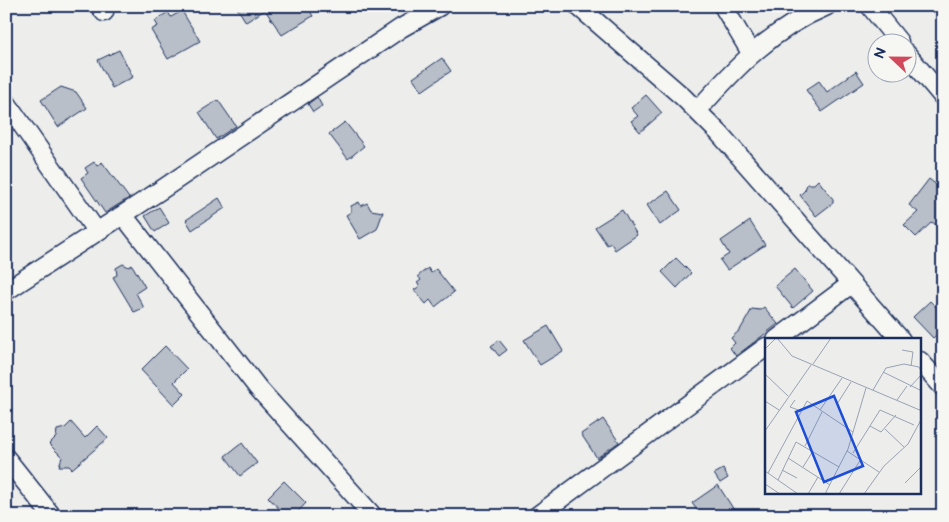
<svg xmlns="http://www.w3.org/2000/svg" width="949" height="522" font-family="'Balsamiq Sans',sans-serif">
<rect width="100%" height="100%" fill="#edeeec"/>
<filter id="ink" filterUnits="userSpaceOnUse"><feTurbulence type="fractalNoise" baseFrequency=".02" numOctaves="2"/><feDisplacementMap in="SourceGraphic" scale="10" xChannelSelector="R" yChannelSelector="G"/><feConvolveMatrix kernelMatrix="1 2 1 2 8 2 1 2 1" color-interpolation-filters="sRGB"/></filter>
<g filter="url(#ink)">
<path fill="#b9bfc8" stroke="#1b2f5e" d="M236 6H307L313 16 282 35 265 10 246 22Z
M182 11 200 41 168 59 151 30 158 26 155 21 168 12 171 17Z
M119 50 133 77 112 88 98 60Z
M442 58 451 71 422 91 413 78Z
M856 71 864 83 822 112 806 90 819 81 827 92Z
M61 87 76 92 87 108 58 127 41 100Z
M646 95 662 113 640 132 631 121 638 116 631 108Z
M317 97 322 106 313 112 308 104Z
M218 100 236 126 216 139 199 112Z
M345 122 364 146 348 159 329 134Z
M94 162 97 166 102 162 129 198 105 213 81 178 88 173 85 168Z
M929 179 943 190V230L932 222 916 237 904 225 918 212 909 205Z
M818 180 833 199V203L816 216 800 195 805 190 807 184H814Z
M668 191 681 210 660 225 647 205Z
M219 198 225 208 192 230 186 220Z
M359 202 361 206 367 203 371 210 383 212 377 229 360 239 346 215 351 212V206Z
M159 207 169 223 155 232 145 216Z
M622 210 637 235 615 250 611 243 607 245 595 227Z
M750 221 765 245 727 270 720 260 729 254 721 241Z
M676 258 691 273 677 288 662 272Z
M123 264 129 267 132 265 145 287 136 293 144 308 134 312 113 277 117 275 116 268Z
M428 268 431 273 436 269 454 292 435 307 430 300 426 304 414 290 420 286 417 283 421 280 418 276Z
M795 269 813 291 793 308 775 286Z
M930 301 943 314V329L933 338 913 317Z
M764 307 778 324 736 356 730 348 735 343 731 338 740 330 752 309 760 310Z
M548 326 563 351 540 365 524 340Z
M499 340 507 350 499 356 491 346Z
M165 346 187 369 174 382 185 394 174 405 141 370Z
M603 419 619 442 597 458 581 434Z
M71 422 85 438 97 426 108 438 72 469 69 466H59L62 457 49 444 56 437 57 430 65 428Z
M242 443 257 463 240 476 225 456Z
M723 469 728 478 720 483 714 474Z
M284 481 306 503 294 516H286L268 497Z
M718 485 734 510 726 516H701L692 503Z"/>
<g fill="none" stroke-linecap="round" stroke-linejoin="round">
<g stroke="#1b2f5e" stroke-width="21">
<path id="minor" d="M100 6 104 12
M578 6 683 97 719 133 901 340
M723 6 751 53
M870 6 899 42
M906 53 943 97
M6 102 97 232
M697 111C735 68 773 28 827 6
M123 215 258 388 373 516
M6 291 164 188 401 28 440 6
M776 340 851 284
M920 361 943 387
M6 458 52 516
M537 516 766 347"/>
</g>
<use href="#minor" stroke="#f6f6f2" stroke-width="18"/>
</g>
</g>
<g transform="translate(765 338)">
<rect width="156" height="156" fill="#edeeec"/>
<path fill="none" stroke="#99a2b3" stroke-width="1" d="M12 0 27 18 157 73M0 11 11 0M137 12 148 14 146 28M48 26 66 0M118 34 157 53M0 36 23 58M145 49 157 36M108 52 121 30 139 26 154 29 157 35M30 62 25 69 36 73M132 62 142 48M0 63 14 72M72 66 86 44M55 72 77 40M105 88 116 94 131 77M120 91 139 109M0 93 46 27M40 108 57 74M82 113 114 134M88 115 115 72 149 87M23 120 65 147M38 129 48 113M17 132 32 140M0 133 33 156M3 135 42 63 88 94M13 142 31 104 74 129M140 145 157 128M0 146 15 156M43 156 53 139M60 156 83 111 101 50M74 156 96 121M99 156 119 128 143 106 157 80"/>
<path fill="#1d4ed8" fill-opacity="0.15" stroke="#1d4ed8" stroke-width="2.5" d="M69 58 98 128 59 144 31 74Z"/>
<rect width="156" height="156" fill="none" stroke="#1b2f5e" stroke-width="2.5"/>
</g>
<rect width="949" height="522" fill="none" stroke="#f6f6f2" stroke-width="25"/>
<rect x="12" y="12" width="924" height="497" fill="none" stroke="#1b2f5e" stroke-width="2" filter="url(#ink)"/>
<g transform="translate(892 58) rotate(292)"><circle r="24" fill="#f6f6f2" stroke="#9ea6b7"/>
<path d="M0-4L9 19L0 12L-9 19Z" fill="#d1495b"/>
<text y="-8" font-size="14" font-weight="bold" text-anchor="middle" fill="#1b2f5e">N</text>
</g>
</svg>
